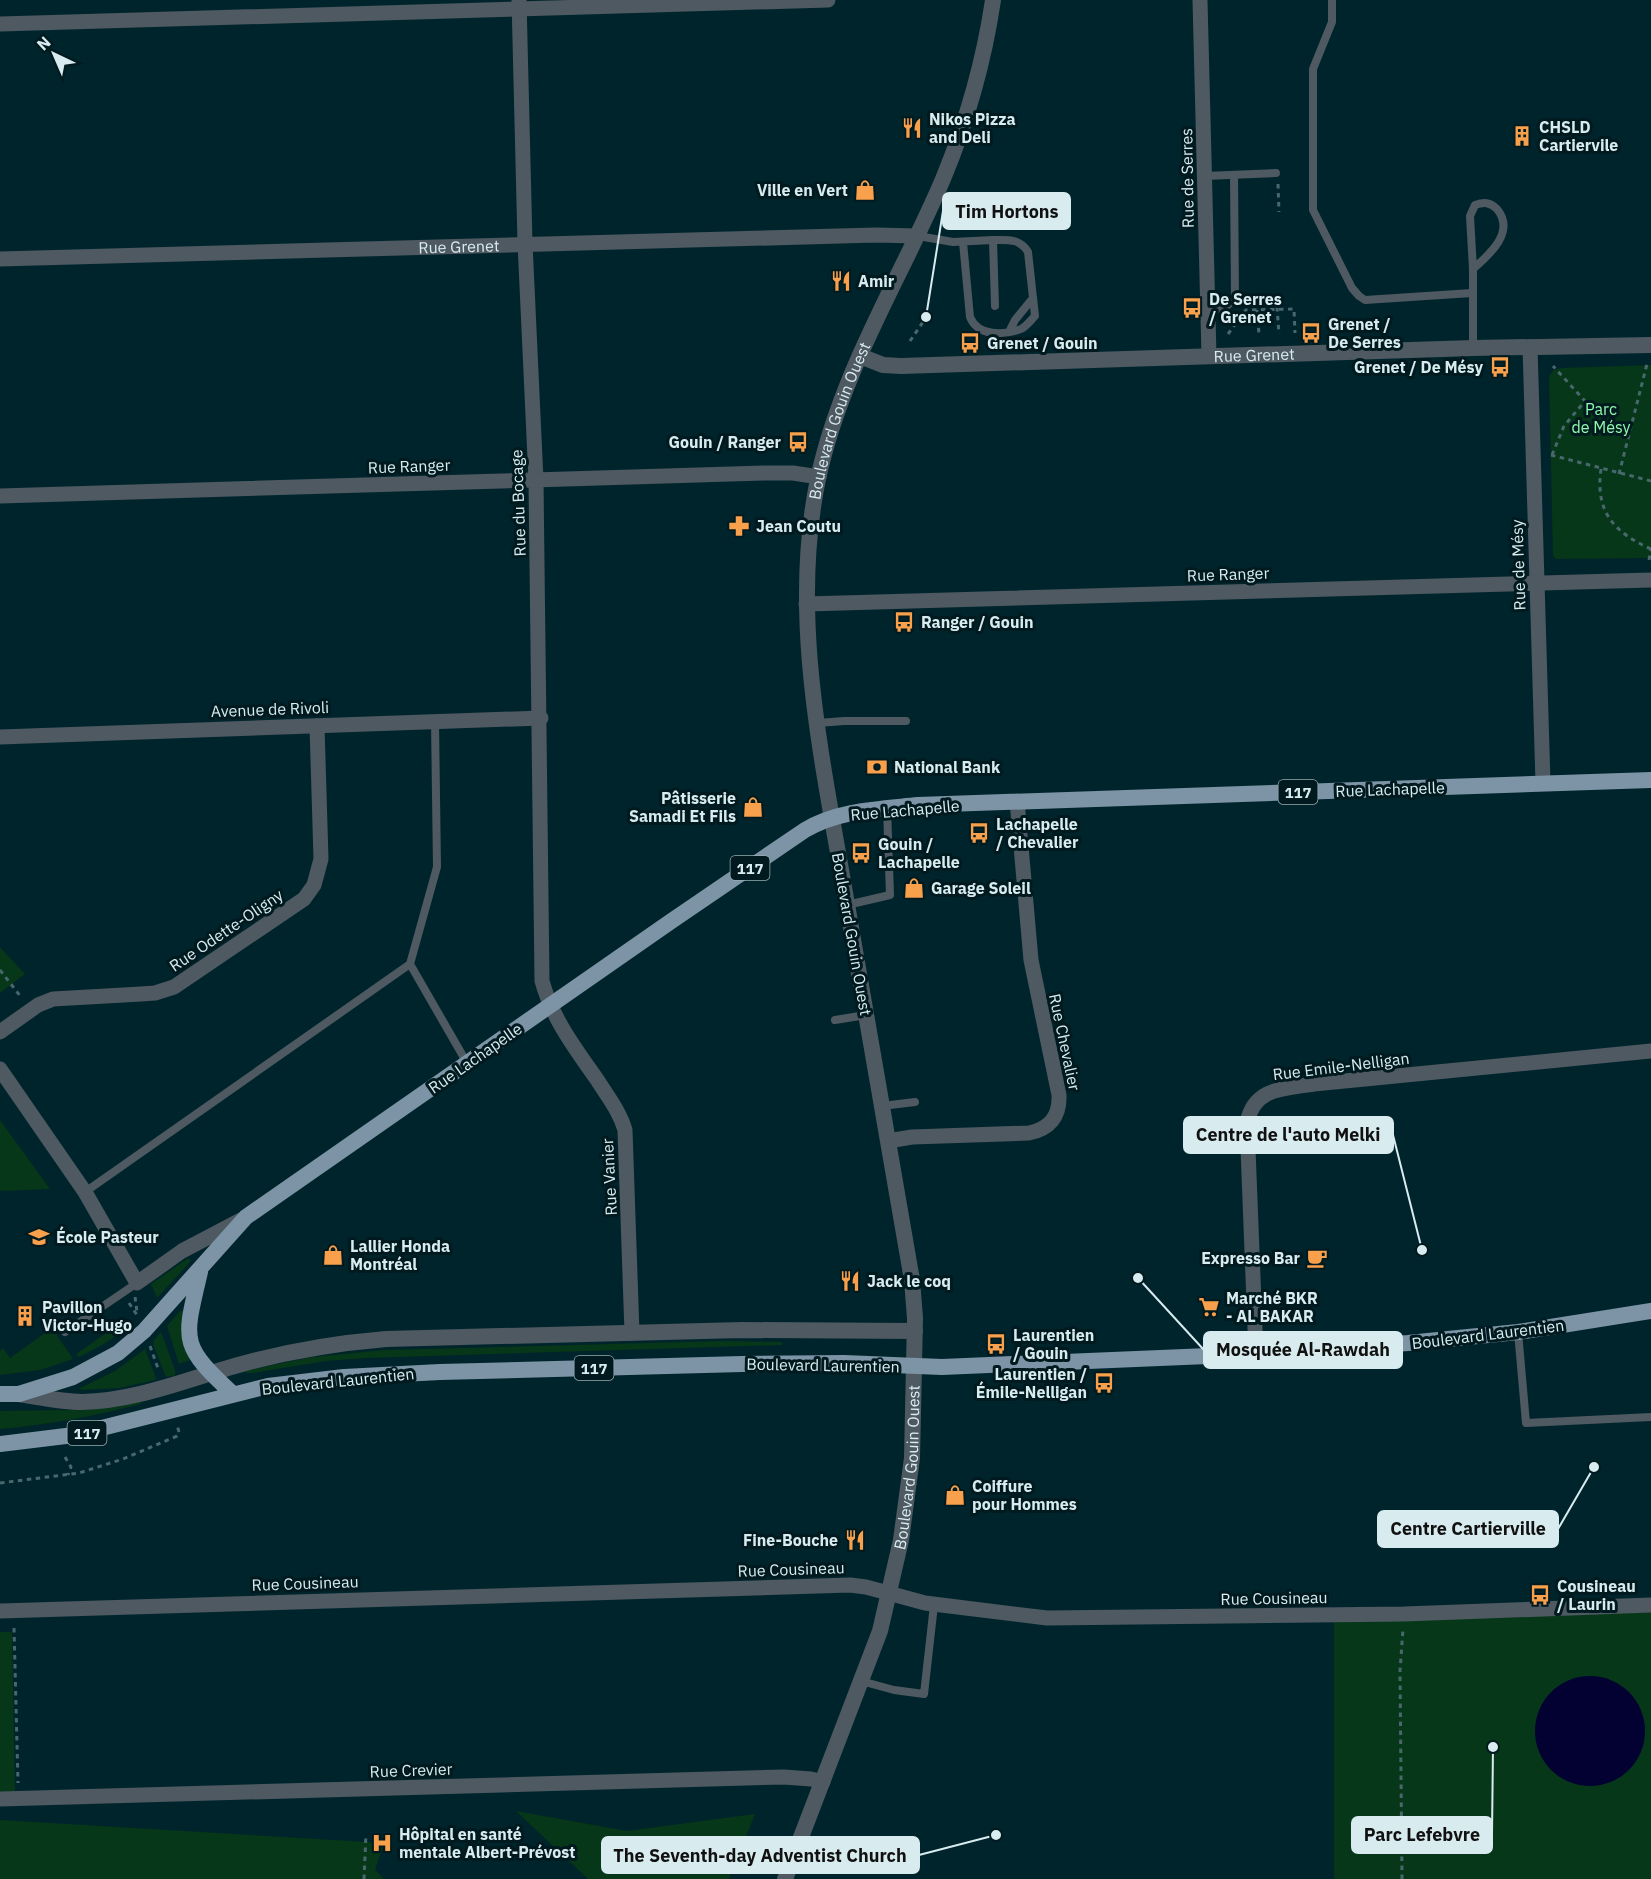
<svg xmlns="http://www.w3.org/2000/svg" width="1651" height="1879" font-family="'IBM Plex Sans',sans-serif">
<rect width="100%" height="100%" fill="#00242b"/>
<path fill="#053718" d="M1651 365V558L1556 559 1553 556 1549 376 1554 370 1561 368Z
M0 947 25 974 0 993Z
M0 1120 50 1189 0 1191Z
M187 1259H190V1262L157 1298 151 1284Z
M183 1310 184 1346 190 1360 179 1364 167 1326 180 1311Z
M125 1320 127 1324C116 1339 95 1349 79 1357L76 1354Z
M52 1328 73 1359 40 1370 0 1375V1351L3 1348 10 1358Z
M161 1332 175 1370V1375L167 1377 165 1375 153 1344 154 1340Z
M723 1341 782 1342V1345L367 1358 326 1361 252 1373H246L245 1371 312 1357 384 1350Z
M145 1349 156 1378 155 1380 119 1388 81 1390 80 1388 115 1371Z
M140 1400 141 1404C94 1416 48 1425 0 1429V1411L66 1410Z
M1651 1605V1879H1334V1615Z
M0 1632H12L15 1793 0 1794Z
M516 1811 627 1831 755 1814 729 1879H588Z
M0 1820 384 1843 375 1870 384 1879H0Z"/>
<path fill="#030132" d="M1535 1731a55 55 0 1 1 110 0a55 55 0 1 1-110 0Z"/>
<g fill="none" stroke-linecap="round" stroke-linejoin="round">
<path stroke="#49686e" stroke-width="3" stroke-dasharray="4.5 4.5" stroke-linecap="butt" d="M1278 184 1279 212
M1277 307 1279 334
M1257 310 1259 334
M1228 334 1246 310 1294 309 1295 333
M910 341 923 322
M1551 455 1651 481
M1552 455 1564 426 1585 401 1553 366
M1601 469C1595 511 1613 532 1651 549
M1619 474 1647 364
M1649 560 1651 549
M0 970 21 997
M135 1297 137 1312
M129 1303 137 1315
M150 1346 159 1371
M65 1457 71 1467 68 1475
M0 1483 79 1473 123 1459 177 1436 179 1432 177 1425
M14 1628 18 1783
M364 1879 366 1834
M1402 1879 1400 1671 1403 1629"/>
<path stroke="#4e5962" stroke-width="8" d="M1332 0V22L1313 69V210L1352 288 1359 296 1365 300 1472 293
M1205 176 1276 173
M918 236 953 242 993 240 995 306
M963 242 970 317C978 337 1004 335 1021 329 1026 327 1031 320 1035 316L1028 252C1020 238 1007 240 993 240
M1208 310 1224 309 1235 298 1234 175
M1010 330 1015 320 1033 298
M1473 348V269L1470 216 1475 205C1484 202 1490 202 1497 209 1516 232 1489 255 1473 269
M818 723 844 721H906
M847 905 890 895 887 808
M410 964 467 1063
M835 1020 866 1015
M882 1106 915 1102
M85 1192 410 964 437 867 435 722
M65 1332 137 1283
M1518 1332 1526 1423 1651 1417
M861 1681 894 1690 924 1694 934 1605"/>
<g stroke="#4e5962" stroke-width="15">
<path d="M519 0 525 243 536 480 542 981C553 1020 575 1048 598 1081 608 1097 620 1112 625 1130L632 1333"/>
<path d="M1200 0 1209 356"/>
<path d="M0 24 828 0"/>
<path id="s1" d="M0 259 876 235 917 236"/>
<path d="M1530 347 1543 783"/>
<path d="M0 496 764 473H793L819 477"/>
<path d="M806 604 1651 580"/>
<path d="M0 737 541 718"/>
<path d="M0 1032 38 1005 53 999 141 994 155 993 174 987 304 899 314 885 321 859 317 726"/>
<path d="M0 1069 85 1192 137 1283 182 1251 241 1220"/>
<path d="M888 1141 912 1137 1029 1133C1049 1129 1060 1117 1059 1095L1031 960 1017 801"/>
<path d="M1256 1354 1247 1123C1254 1087 1284 1089 1314 1084L1651 1051"/>
<path d="M0 1611 850 1585 866 1587 925 1603 1047 1618 1404 1614 1651 1605"/>
<path d="M0 1799 784 1777 811 1779 823 1782"/>
</g>
<g stroke="#4e5962" stroke-width="16">
<path id="s2" d="M860 356 883 365 901 366 1473 348 1651 345"/>
<path d="M19 1394C39 1397 62 1402 82 1402 137 1401 190 1378 242 1364 289 1351 338 1343 386 1339L742 1330 915 1331"/>
<path id="s3" d="M785 1879 880 1631 901 1540 912 1458 915 1318 912 1280C889 1149 866 1018 844 887 821 753 790 614 818 479 841 371 901 278 943 179 967 121 984 61 993 0"/>
</g>
<path stroke="#7c94a6" stroke-width="16" d="M200 1272C184 1341 179 1344 233 1394
M0 1394H19L73 1377 118 1353 144 1331 246 1217 670 922 805 830C838 810 880 809 918 805L1651 780
M0 1444 74 1435 268 1386 344 1377 440 1372 742 1364 844 1363 942 1367 1256 1354 1408 1343 1518 1332 1651 1311"/>
</g>
<defs>
<g id="restaurant-bare" transform="scale(1.62)"><path d="M-5-6h1v4h1v-4h1v4h1v-4h1v5L-1.5 .5V6h-2V.5L-5-1ZM5-6V6H3V1.5H1.5Q1.5-4 5-6Z" fill="#f8a04b" stroke="#001a1f" stroke-width="2.5" paint-order="stroke"/></g>
<g id="building-bare" transform="scale(1.62)"><path d="M-4-6H4V6H1V3H-1V6H-4ZM-2.5-4.3h1.7v1.8h-1.7ZM.8-4.3h1.7v1.8H.8ZM-2.5-1h1.7V.8h-1.7ZM.8-1h1.7V.8H.8Z" fill="#f8a04b" stroke="#001a1f" stroke-width="2.5" paint-order="stroke"/></g>
<g id="shop-bare" transform="scale(1.62)"><path d="M-5-2.5h2.3a2.7 3.5 0 0 1 5.4 0H5L5.5 6h-11ZM-1.5-2.5h3a1.5 2.3 0 0 0-3 0Z" fill="#f8a04b" stroke="#001a1f" stroke-width="2.5" paint-order="stroke"/></g>
<g id="bus-bare" transform="scale(1.62)"><path d="M-5-6H5V4H4V6H2V4H-2V6H-4V4H-5ZM-3.5-4V0h7V-4ZM-3.5 1.2v1.5H-2V1.2ZM2 1.2v1.5H3.5V1.2Z" fill="#f8a04b" stroke="#001a1f" stroke-width="2.5" paint-order="stroke"/></g>
<g id="pharmacy-bare" transform="scale(1.62)"><path d="M-2-6h4v4h4v4h-4v4h-4v-4h-4v-4h4Z" fill="#f8a04b" stroke="#001a1f" stroke-width="2.5" paint-order="stroke"/></g>
<g id="bank-bare" transform="scale(1.62)"><path d="M-6-4H6V4H-6ZM0-2.3a2.3 2.3 0 1 0 0 4.6a2.3 2.3 0 1 0 0-4.6Z" fill="#f8a04b" stroke="#001a1f" stroke-width="2.5" paint-order="stroke"/></g>
<g id="school-bare" transform="scale(1.62)"><path d="M0-5L7-2L0 1L-7-2ZM-4 1L0 2.5L4 1V4Q0 6-4 4Z" fill="#f8a04b" stroke="#001a1f" stroke-width="2.5" paint-order="stroke"/></g>
<g id="cafe-bare" transform="scale(1.62)"><path d="M-5.5-4.5H6V0H3Q3 3.5 0 3.5H-2.5Q-5.5 3.5-5.5 0ZM3-3.2v2h1.7v-2ZM-6 4.5H4V6H-6Z" fill="#f8a04b" stroke="#001a1f" stroke-width="2.5" paint-order="stroke"/></g>
<g id="supermarket-bare" transform="scale(1.62)"><path d="M-6-5.5h2.5l.6 2H6L4.5 2H-2.5L-4.4-4H-6ZM-1.5 3.2a1.3 1.3 0 1 0 .1 0ZM3 3.2a1.3 1.3 0 1 0 .1 0Z" fill="#f8a04b" stroke="#001a1f" stroke-width="2.5" paint-order="stroke"/></g>
<g id="hospital-bare" transform="scale(1.62)"><path d="M-5-5h3v3.5h4V-5h3V5h-3V1.5h-4V5h-3Z" fill="#f8a04b" stroke="#001a1f" stroke-width="2.5" paint-order="stroke"/></g>
</defs>
<g fill-rule="evenodd">
<use href="#restaurant-bare" x="912" y="128"/>
<use href="#building-bare" x="1522" y="136"/>
<use href="#shop-bare" x="865" y="190"/>
<use href="#restaurant-bare" x="841" y="281"/>
<use href="#bus-bare" x="1192" y="308"/>
<use href="#bus-bare" x="1311" y="333"/>
<use href="#bus-bare" x="970" y="343"/>
<use href="#bus-bare" x="1500" y="367"/>
<use href="#bus-bare" x="798" y="442"/>
<use href="#pharmacy-bare" x="739" y="526"/>
<use href="#bus-bare" x="904" y="622"/>
<use href="#bank-bare" x="877" y="767"/>
<use href="#shop-bare" x="753" y="807"/>
<use href="#bus-bare" x="979" y="833"/>
<use href="#bus-bare" x="861" y="853"/>
<use href="#shop-bare" x="914" y="888"/>
<use href="#school-bare" x="39" y="1237"/>
<use href="#shop-bare" x="333" y="1255"/>
<use href="#cafe-bare" x="1317" y="1258"/>
<use href="#restaurant-bare" x="850" y="1281"/>
<use href="#supermarket-bare" x="1209" y="1307"/>
<use href="#building-bare" x="25" y="1316"/>
<use href="#bus-bare" x="996" y="1344"/>
<use href="#bus-bare" x="1104" y="1383"/>
<use href="#shop-bare" x="955" y="1495"/>
<use href="#restaurant-bare" x="855" y="1540"/>
<use href="#bus-bare" x="1540" y="1595"/>
<use href="#hospital-bare" x="382" y="1843"/>
</g>
<g text-anchor="middle" dominant-baseline="central" stroke-width="6" stroke-linejoin="round" paint-order="stroke">
<g fill="#001a1f" stroke="#97adb1" stroke-width="1.5">
<rect x="1278.5" y="780" width="39" height="24" rx="4.5"/>
<rect x="730.5" y="856" width="39" height="24" rx="4.5"/>
<rect x="574.5" y="1356" width="39" height="24" rx="4.5"/>
<rect x="67.5" y="1421" width="39" height="24" rx="4.5"/>
</g>
<g font-size="15" font-weight="bold" fill="#d8ecf0">
<text x="1298" y="792">117</text>
<text x="750" y="868">117</text>
<text x="594" y="1368">117</text>
<text x="87" y="1433">117</text>
</g>
<g font-size="16" font-weight="bold" fill="#d8ecf0" stroke="#001a1f" text-anchor="start">
<text x="929" y="119">Nikos Pizza<tspan x="929" dy="18">and Deli</tspan></text>
<text x="1539" y="127">CHSLD<tspan x="1539" dy="18">Cartiervile</tspan></text>
<text x="848" y="190" text-anchor="end">Ville en Vert</text>
<text x="858" y="281">Amir</text>
<text x="1209" y="299">De Serres<tspan x="1209" dy="18">/ Grenet</tspan></text>
<text x="1328" y="324">Grenet /<tspan x="1328" dy="18">De Serres</tspan></text>
<text x="987" y="343">Grenet / Gouin</text>
<text x="1483" y="367" text-anchor="end">Grenet / De Mésy</text>
<text x="781" y="442" text-anchor="end">Gouin / Ranger</text>
<text x="756" y="526">Jean Coutu</text>
<text x="921" y="622">Ranger / Gouin</text>
<text x="894" y="767">National Bank</text>
<text x="736" y="798" text-anchor="end">Pâtisserie<tspan x="736" dy="18">Samadi Et Fils</tspan></text>
<text x="996" y="824">Lachapelle<tspan x="996" dy="18">/ Chevalier</tspan></text>
<text x="878" y="844">Gouin /<tspan x="878" dy="18">Lachapelle</tspan></text>
<text x="931" y="888">Garage Soleil</text>
<text x="56" y="1237">École Pasteur</text>
<text x="350" y="1246">Lallier Honda<tspan x="350" dy="18">Montréal</tspan></text>
<text x="1300" y="1258" text-anchor="end">Expresso Bar</text>
<text x="867" y="1281">Jack le coq</text>
<text x="1226" y="1298">Marché BKR<tspan x="1226" dy="18">- AL BAKAR</tspan></text>
<text x="42" y="1307">Pavillon<tspan x="42" dy="18">Victor-Hugo</tspan></text>
<text x="1013" y="1335">Laurentien<tspan x="1013" dy="18">/ Gouin</tspan></text>
<text x="1087" y="1374" text-anchor="end">Laurentien /<tspan x="1087" dy="18">Émile-Nelligan</tspan></text>
<text x="972" y="1486">Coiffure<tspan x="972" dy="18">pour Hommes</tspan></text>
<text x="838" y="1540" text-anchor="end">Fine-Bouche</text>
<text x="1557" y="1586">Cousineau<tspan x="1557" dy="18">/ Laurin</tspan></text>
<text x="399" y="1834">Hôpital en santé<tspan x="399" dy="18">mentale Albert-Prévost</tspan></text>
</g>
<g font-size="16" fill="#d8ecf0" stroke="#001a1f">
<text transform="translate(1187 178) rotate(-91)">Rue de Serres</text>
<text stroke="none"><textPath href="#s1" startOffset="459">Rue Grenet</textPath></text>
<text stroke="none"><textPath href="#s2" startOffset="396">Rue Grenet</textPath></text>
<text stroke="none"><textPath href="#s3" startOffset="1492">Boulevard Gouin Ouest</textPath></text>
<text transform="translate(409 466) rotate(-2)">Rue Ranger</text>
<text transform="translate(518 503) rotate(-92)">Rue du Bocage</text>
<text transform="translate(1518 565) rotate(-92)">Rue de Mésy</text>
<text transform="translate(1228 574) rotate(-2)">Rue Ranger</text>
<text transform="translate(270 709) rotate(-2)">Avenue de Rivoli</text>
<text transform="translate(1390 789) rotate(-2)">Rue Lachapelle</text>
<text transform="translate(905 810) rotate(-5)">Rue Lachapelle</text>
<text transform="translate(226 930) rotate(-34)">Rue Odette-Oligny</text>
<text transform="translate(852 934) rotate(80)">Boulevard Gouin Ouest</text>
<text transform="translate(1065 1042) rotate(78)">Rue Chevalier</text>
<text transform="translate(475 1058) rotate(-35)">Rue Lachapelle</text>
<text transform="translate(1341 1066) rotate(-7)">Rue Emile-Nelligan</text>
<text transform="translate(609 1177) rotate(-93)">Rue Vanier</text>
<text transform="translate(1488 1334) rotate(-7)">Boulevard Laurentien</text>
<text transform="translate(823 1365) rotate(1)">Boulevard Laurentien</text>
<text transform="translate(338 1381) rotate(-6)">Boulevard Laurentien</text>
<text stroke="none"><textPath href="#s3" startOffset="432">Boulevard Gouin Ouest</textPath></text>
<text transform="translate(791 1569) rotate(-2)">Rue Cousineau</text>
<text transform="translate(305 1583) rotate(-2)">Rue Cousineau</text>
<text transform="translate(1274 1598) rotate(-1)">Rue Cousineau</text>
<text transform="translate(411 1770) rotate(-2)">Rue Crevier</text>
</g>
<g font-size="16" fill="#8ffbac" stroke="#001a1f">
<text x="1601" y="409">Parc<tspan x="1601" dy="18">de Mésy</tspan></text>
</g>
</g>
<path fill="none" stroke="#d8ecf0" stroke-width="2" d="M926 317L943 211M1422 1250L1393 1135M1138 1278L1204 1350M1594 1467L1558 1529M1493 1747L1492 1835M996 1835L919 1855"/>
<g fill="#d8ecf0" stroke="#001a1f" stroke-width="2">
<circle cx="926" cy="317" r="6"/>
<circle cx="1422" cy="1250" r="6"/>
<circle cx="1138" cy="1278" r="6"/>
<circle cx="1594" cy="1467" r="6"/>
<circle cx="1493" cy="1747" r="6"/>
<circle cx="996" cy="1835" r="6"/>
</g>
<g fill="#d8ecf0" stroke="#d8ecf0" stroke-width="2">
<rect x="943" y="193" width="127" height="36" rx="6"/>
<rect x="1184" y="1117" width="209" height="36" rx="6"/>
<rect x="1204" y="1332" width="198" height="36" rx="6"/>
<rect x="1378" y="1511" width="180" height="36" rx="6"/>
<rect x="1352" y="1817" width="140" height="36" rx="6"/>
<rect x="602" y="1837" width="317" height="36" rx="6"/>
</g>
<g font-size="18" text-anchor="middle" font-weight="bold" fill="#111">
<text x="1007" y="218">Tim Hortons</text>
<text x="1288" y="1141">Centre de l'auto Melki</text>
<text x="1303" y="1356">Mosquée Al-Rawdah</text>
<text x="1468" y="1535">Centre Cartierville</text>
<text x="1422" y="1841">Parc Lefebvre</text>
<text x="760" y="1862">The Seventh-day Adventist Church</text>
</g>
<g transform="translate(54 54) rotate(316)" stroke="#001a1f" stroke-width="4.5" paint-order="stroke">
<path d="M0-4.5L10 22L0 15L-10 22Z" fill="#d8ecf0"/>
<text y="-9" font-size="16" font-weight="bold" text-anchor="middle" fill="#d8ecf0">N</text>
</g>
</svg>
